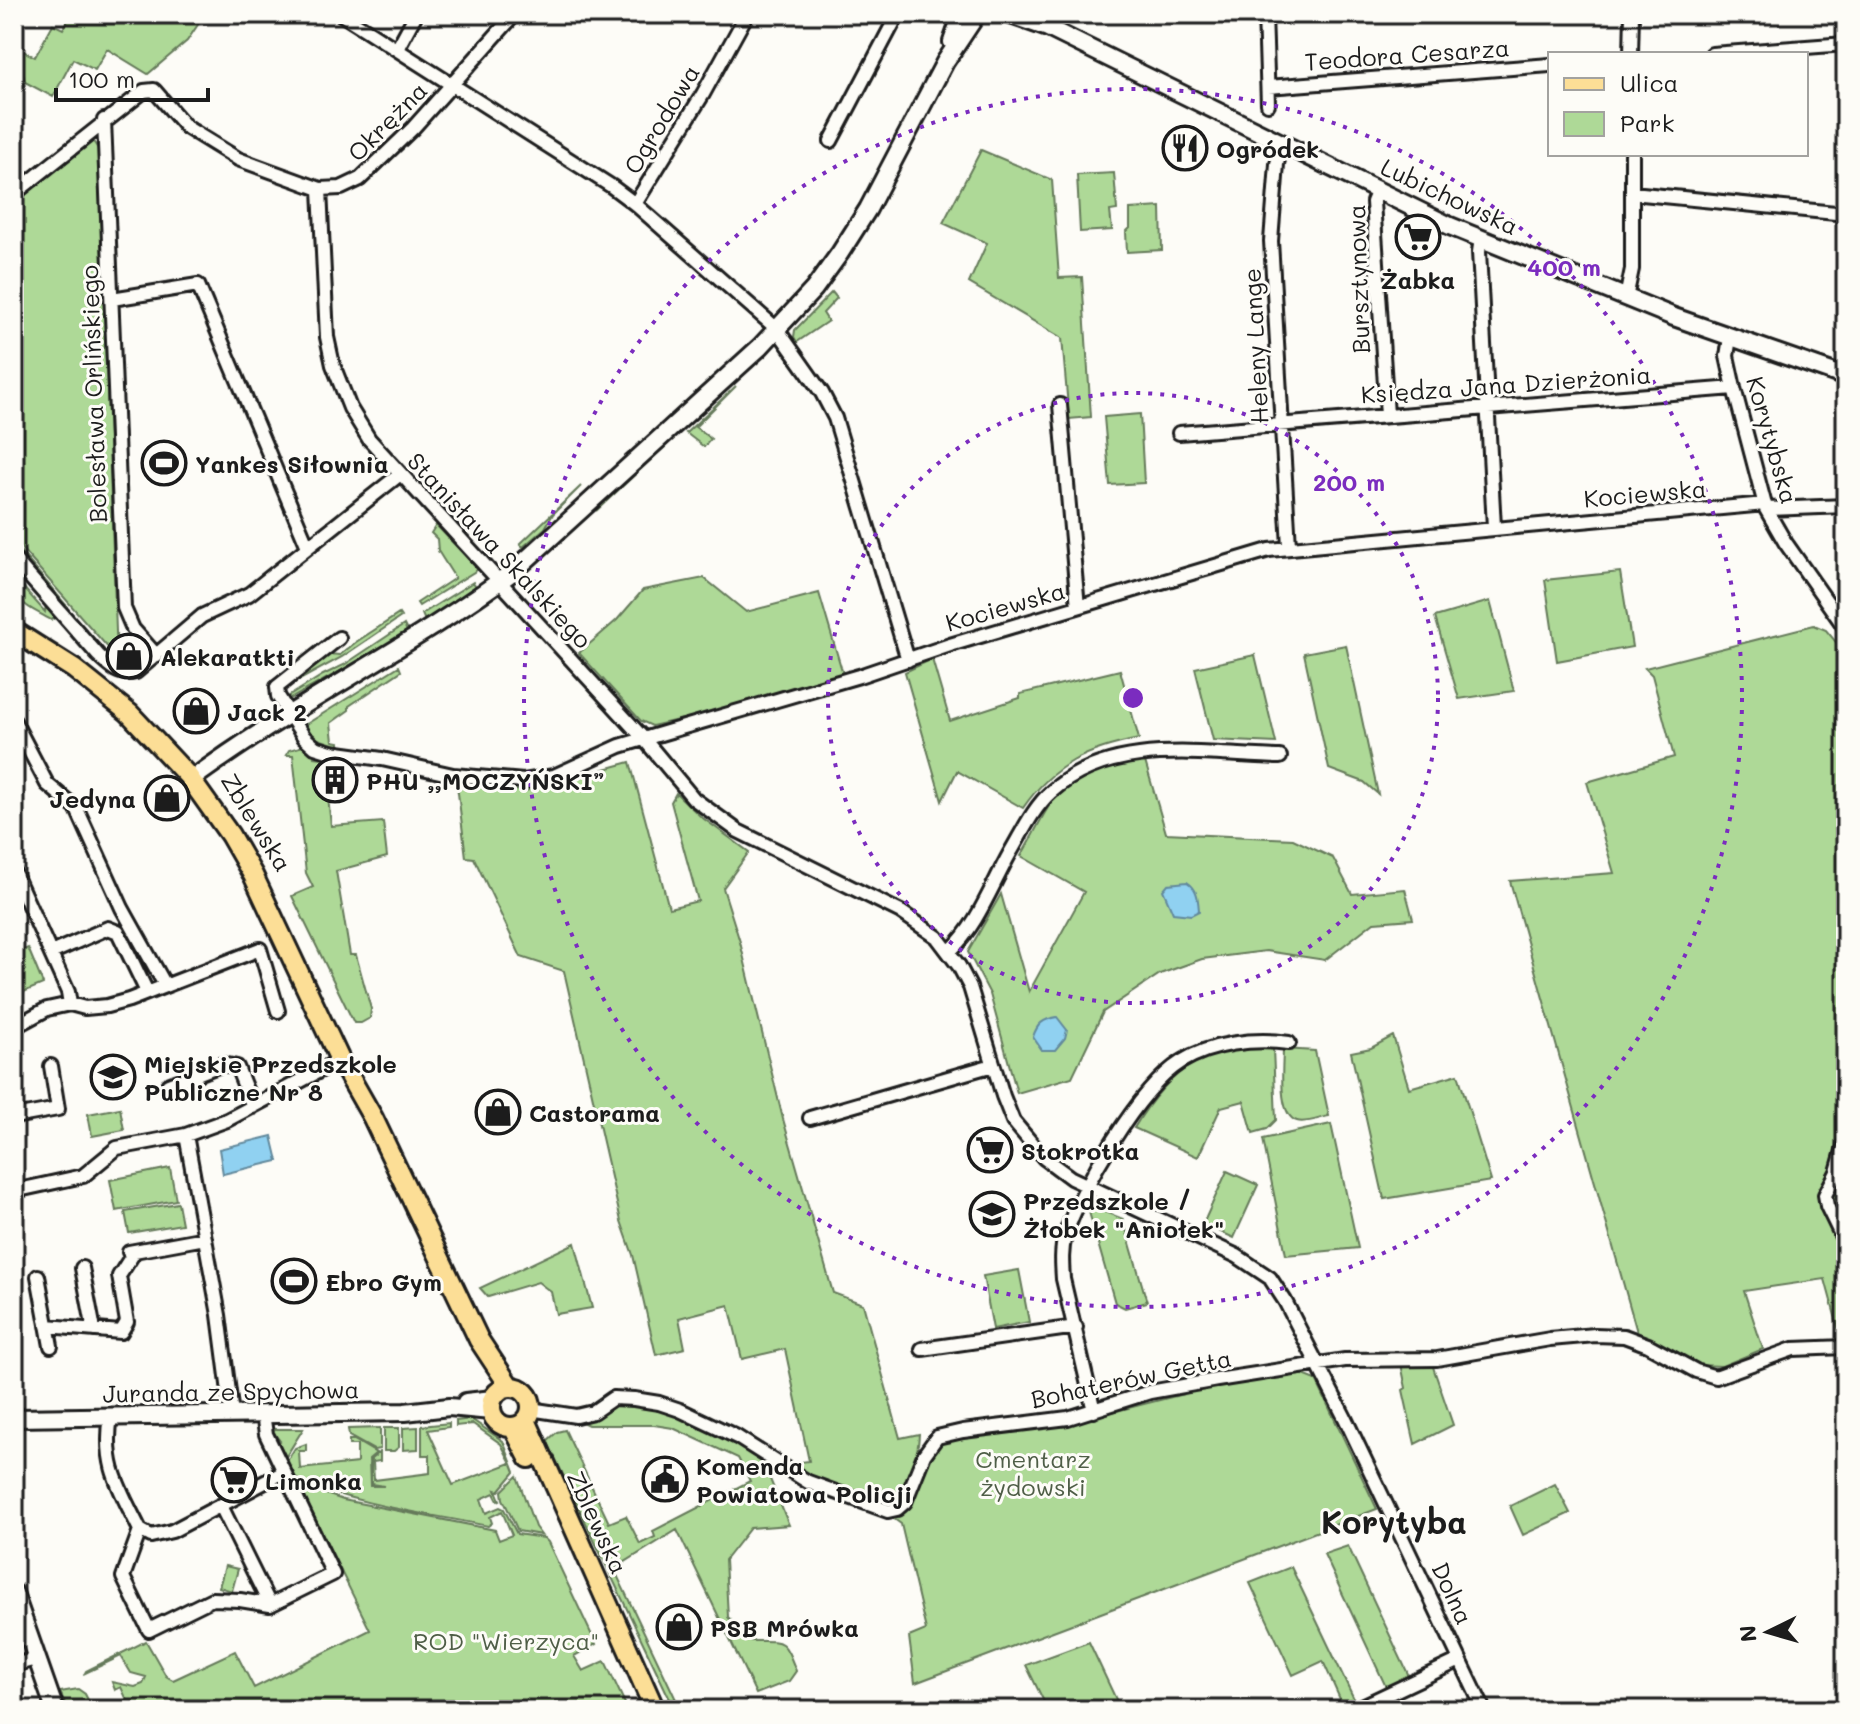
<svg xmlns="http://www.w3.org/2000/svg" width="1860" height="1724" font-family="Mali,sans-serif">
<rect width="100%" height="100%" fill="#fdfcf7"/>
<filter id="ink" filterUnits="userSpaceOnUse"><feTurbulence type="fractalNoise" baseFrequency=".0125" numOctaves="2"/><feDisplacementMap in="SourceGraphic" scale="16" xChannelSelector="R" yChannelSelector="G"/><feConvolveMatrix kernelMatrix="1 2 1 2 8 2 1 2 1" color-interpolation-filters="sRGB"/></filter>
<g filter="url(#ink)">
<path fill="#aed997" stroke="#657a5a" stroke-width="2" d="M72 14H205L187 41 148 74 107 49 95 70 73 59 53 97 25 82 17 48 35 57 53 24 63 29Z
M88 141H93L98 149 117 658 14 540V205L39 181Z
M981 150 1052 180 1059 278 1082 277 1091 417 1069 419 1062 338 969 283 987 243 943 223Z
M1114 173 1117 210 1110 211 1112 230 1080 232 1077 175Z
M1161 207 1162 250 1127 252 1126 232 1130 228V209Z
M832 292 837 298 823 313 828 321 797 342 794 337 795 330Z
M731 382 733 383 596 511 599 505Z
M736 386 695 427 711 439 704 447 686 433Z
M1140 414 1144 483 1110 485 1104 417Z
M581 486 553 514 545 528 523 547 520 544Z
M436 525 476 567 477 570 419 606 417 603 455 578 438 551 437 539 431 533Z
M14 544 67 606V610L14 550Z
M1620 572 1632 647 1557 661 1545 580Z
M14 577 45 612 46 604 58 617 51 620C29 607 14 605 14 577Z
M704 578 746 612 819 593 843 674 718 711 652 726 641 721 579 653 617 620 643 590Z
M473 582 477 588 425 621 422 614Z
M1490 601 1514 691 1459 699 1435 617Z
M399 614 401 617 342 657 283 689 328 654 340 655 356 642Z
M404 625 408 633 290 699 286 698 323 675 344 665Z
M1814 625 1826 630 1846 654V1339L1841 1338 1825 1279 1744 1291 1763 1349 1722 1366 1699 1365 1637 1332 1510 881 1614 873 1587 782 1674 757 1652 675 1645 668Z
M1346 645 1378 794 1364 782 1329 769 1304 653Z
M1255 655 1276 743 1213 740 1195 668Z
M932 659 950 721 1020 698V694L1120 670 1139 739C1088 749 1053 764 1023 808L957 771 942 801 905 672Z
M399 666 401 671 349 706V710L331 723 333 741 339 742V746L315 738 305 727V725Z
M303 746 314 754V757L324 758 331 826 383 822 387 857 336 871 350 955H356L371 1009 370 1018 361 1023H354L292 896 313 887 306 873 293 755H286L289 750Z
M1144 758 1166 833 1293 839 1333 858 1352 894 1405 889 1413 919 1374 922 1325 960 1266 951 1202 959 1160 974 1103 1012 1072 1077 1017 1093 990 994 968 952 1001 894 1029 992 1084 892 1021 856C1032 838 1041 817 1053 800 1074 773 1112 763 1144 758Z
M630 762 669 908 698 901 671 802 676 793 700 816 749 852 723 888 740 942 783 1119 833 1293 863 1304 900 1438 919 1434C918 1458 909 1482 895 1501 856 1502 817 1482 784 1464L809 1461 785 1349 742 1359 729 1305 679 1318 685 1348 656 1355 633 1255 621 1221 564 971 521 957 474 858 466 857 457 785 525 791Z
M28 948 43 984 14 996V954Z
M1393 1036 1409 1088 1458 1074 1491 1181 1384 1199 1351 1052 1371 1048Z
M1273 1048 1276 1120 1267 1129 1253 1133 1244 1101 1221 1107 1198 1157 1134 1128C1170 1068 1203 1047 1273 1048Z
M1283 1049 1315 1051 1329 1116C1319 1118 1306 1124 1297 1121 1277 1115 1283 1066 1283 1049Z
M120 1108 124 1130 92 1136 88 1114Z
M1331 1124 1358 1248 1286 1255 1263 1139Z
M170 1168 176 1200 116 1211 110 1180Z
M1227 1171 1258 1185 1234 1238 1203 1224Z
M178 1203 182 1224 129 1233 125 1212Z
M1087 1205 1123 1219 1147 1302 1125 1308 1115 1303Z
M575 1243 592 1308 556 1314 551 1292 538 1282 488 1297 480 1288Z
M1019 1270 1029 1322 993 1329 983 1276Z
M1401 1364H1432L1453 1425 1415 1444 1403 1390 1406 1388Z
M1301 1374 1316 1380 1377 1509 915 1683 909 1637 926 1630 901 1524 893 1518 916 1490 926 1457 939 1442 962 1436 1057 1426 1211 1387Z
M634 1402 680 1413 760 1455 789 1525 750 1528 725 1560 728 1617 751 1641C785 1641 783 1638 796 1671L789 1681 756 1694 677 1530 614 1569 681 1710H675L547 1441 557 1432 565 1430 609 1523 626 1516 640 1544 655 1537 653 1531 750 1481 738 1458 673 1428 654 1425H588L578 1420 612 1403Z
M471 1419 503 1441 515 1472 499 1491 496 1490 500 1500 498 1501 494 1493 481 1499 486 1513 500 1507 504 1509 517 1534 544 1538 548 1542 596 1644 574 1656 583 1671 605 1661 628 1710H106L127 1700 121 1687 115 1690 112 1682 135 1687 143 1684 146 1677 131 1673 121 1656 85 1673 86 1671 146 1641 166 1676 173 1680 235 1651 254 1688 370 1630 298 1484 343 1500 495 1530 499 1540 512 1535 502 1511 490 1517 492 1523 488 1526C424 1513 356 1505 296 1479L287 1461 295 1448 306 1444V1451H299L300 1469 357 1463V1445H349V1440H354L376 1453 369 1459 370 1486H384L371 1484V1459L380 1452V1461L373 1462 374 1480 430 1473V1455H422V1426L449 1423V1427L428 1430 453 1485 511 1463 501 1444 473 1424 456 1426V1421Z
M418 1427V1449L403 1450V1428Z
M380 1428V1449L374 1450 349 1436 348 1429Z
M384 1428H399V1447L394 1451H384Z
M274 1429H303L285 1458 278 1442 280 1441 273 1432Z
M517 1476 535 1527 541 1535 518 1531 503 1499 502 1491Z
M1555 1484 1570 1513 1523 1535 1510 1506Z
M1348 1546 1409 1676 1386 1687 1324 1554Z
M225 1566 238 1569 232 1591 219 1587Z
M1291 1567 1355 1701 1344 1708 1323 1661 1293 1675 1250 1583Z
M1089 1642 1121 1710H1048L1026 1665Z
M78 1689 85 1694 93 1710H68L60 1692Z"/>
<path fill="#90d1f1" stroke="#62899c" stroke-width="2" d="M1187 882C1198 889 1198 899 1199 911L1191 915 1173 913 1163 890 1168 884Z
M1057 1017 1067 1030 1065 1038 1055 1050H1042L1033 1037C1037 1024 1043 1019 1057 1017Z
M272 1136 278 1161 223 1174 219 1149Z"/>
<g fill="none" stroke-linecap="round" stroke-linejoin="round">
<g stroke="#1c1c1c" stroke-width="18">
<path id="street" d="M341 14 611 186 635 204 777 329 822 393 835 418 908 660
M1265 14 1268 104
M397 49 416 14
M1631 54 1632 14
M1712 54 1846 44
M1268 87 1550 65
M104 120 124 608 133 629 157 656
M831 141 898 14
M1282 143 1277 164 1271 241 1289 546
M320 189 327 337 333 365 350 408 369 439 644 739 694 799 738 831 901 912 937 937 959 966 970 987 1003 1096 1013 1121 1044 1158 1071 1178 1237 1256 1270 1278 1285 1301 1345 1418 1484 1710
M1378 190 1373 202 1387 415
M1632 193 1846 214
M14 194 144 91 154 90 186 127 238 159 320 189 341 188 360 179 413 128 515 14
M635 204 703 94 747 14
M1481 238 1479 252 1494 527
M1626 298 1632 269V154
M112 299 198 285 308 547
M1730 338 1727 356 1734 388 1766 509 1785 542 1846 629
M1060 405 1078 607
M1179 433 1734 388
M1766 509 1846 506
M14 559 98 655C110 667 119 676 136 672L202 616 249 594 399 475
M339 638 277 687 278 696 289 714 304 737 315 747 331 752 382 759 453 775 524 781 554 776 620 746 667 732 859 676 950 645 1269 550 1765 504
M14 721 47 784 77 809 122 908 165 985
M14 872 68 992 70 1004
M950 951C977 926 992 885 1010 853 1022 833 1033 808 1051 792 1112 737 1205 755 1280 757
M51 953 108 928 118 932 147 992
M14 1027 47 1009 70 1004 85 1008 107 1006 129 1000 260 949 278 1011
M168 1085 223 1064 237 1067 253 1107
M14 1117 58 1109 51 1066
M810 1118 993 1065
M186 1135 227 1120 340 1060
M1846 1140 1837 1172 1825 1195 1827 1206 1846 1245
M14 1191 83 1176 117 1148 186 1135 219 1315 232 1415
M129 1252 205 1238
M82 1268 94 1330
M38 1276 51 1346
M47 1326 121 1332 127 1322 119 1276 135 1251
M922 1349 1076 1327
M530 1409 576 1416 593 1412 613 1398 634 1399 659 1403 680 1410 737 1437 808 1482 888 1511 897 1509 905 1502 924 1455 937 1437 963 1431 1068 1418 1150 1392 1217 1380 1345 1360 1437 1359 1550 1339 1595 1335 1624 1336 1648 1345 1696 1371 1716 1377 1793 1349 1846 1347
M1094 1411 1063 1279C1062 1264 1061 1250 1065 1236 1081 1187 1138 1089 1181 1062 1211 1043 1255 1038 1289 1043
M111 1416C103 1466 119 1487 140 1530L123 1577 149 1630 212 1599 240 1600 270 1605 333 1574 266 1434 263 1414
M221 1506 270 1605
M140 1530 151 1536 172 1531 284 1472
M14 1665 36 1659
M1354 1710 1460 1660"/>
</g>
<g stroke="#1c1c1c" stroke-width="22">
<path id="secondary" d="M1008 14 1048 28 1450 226 1674 317 1846 377
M952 42 962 14
M191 780C295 703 412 647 515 570L760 347 814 289 840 253 868 209 945 62 977 14
M466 1402 493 1399
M14 1418 405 1412 449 1407 491 1411
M14 1593 55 1710"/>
</g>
<g stroke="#1c1c1c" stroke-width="24">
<path id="primary" d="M14 631 74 669 129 713 188 776 230 835 253 875 340 1060 373 1118 479 1340 510 1387
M491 1407a20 20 0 1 1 40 0a20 20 0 1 1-40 0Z
M526 1420 655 1710
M513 1427 529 1458"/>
</g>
<use href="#street" stroke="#fdfcf7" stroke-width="12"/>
<use href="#secondary" stroke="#fdfcf7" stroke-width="16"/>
<use href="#primary" stroke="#fcde96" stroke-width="18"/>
</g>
</g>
<g fill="none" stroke="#7b2cbf" stroke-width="4" stroke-dasharray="4 8">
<circle cx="1133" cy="698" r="305"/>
<circle cx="1133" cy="698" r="609"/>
</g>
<defs>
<g id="restaurant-ring" transform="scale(2.3)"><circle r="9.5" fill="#fdfcf7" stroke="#1c1c1c" stroke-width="1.5"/><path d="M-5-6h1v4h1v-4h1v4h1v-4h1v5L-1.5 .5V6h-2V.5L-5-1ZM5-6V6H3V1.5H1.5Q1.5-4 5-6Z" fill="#1c1c1c"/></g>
<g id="supermarket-ring" transform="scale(2.3)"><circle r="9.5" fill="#fdfcf7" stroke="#1c1c1c" stroke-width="1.5"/><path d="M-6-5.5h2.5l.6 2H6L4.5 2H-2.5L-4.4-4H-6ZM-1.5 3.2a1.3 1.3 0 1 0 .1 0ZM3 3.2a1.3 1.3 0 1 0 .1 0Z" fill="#1c1c1c"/></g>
<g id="stadium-ring" transform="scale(2.3)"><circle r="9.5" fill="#fdfcf7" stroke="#1c1c1c" stroke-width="1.5"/><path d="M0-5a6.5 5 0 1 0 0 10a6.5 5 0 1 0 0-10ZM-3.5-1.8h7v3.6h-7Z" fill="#1c1c1c"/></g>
<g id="shop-ring" transform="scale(2.3)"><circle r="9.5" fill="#fdfcf7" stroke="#1c1c1c" stroke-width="1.5"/><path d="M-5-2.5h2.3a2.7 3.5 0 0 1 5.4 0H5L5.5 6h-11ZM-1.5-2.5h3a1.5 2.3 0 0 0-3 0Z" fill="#1c1c1c"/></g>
<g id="building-ring" transform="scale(2.3)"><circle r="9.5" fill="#fdfcf7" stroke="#1c1c1c" stroke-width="1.5"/><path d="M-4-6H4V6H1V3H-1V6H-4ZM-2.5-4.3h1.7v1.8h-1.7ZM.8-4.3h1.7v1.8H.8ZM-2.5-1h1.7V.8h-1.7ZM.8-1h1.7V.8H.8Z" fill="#1c1c1c"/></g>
<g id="school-ring" transform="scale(2.3)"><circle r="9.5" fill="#fdfcf7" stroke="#1c1c1c" stroke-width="1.5"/><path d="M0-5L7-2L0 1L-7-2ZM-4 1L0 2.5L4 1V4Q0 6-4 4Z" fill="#1c1c1c"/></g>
<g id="civic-ring" transform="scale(2.3)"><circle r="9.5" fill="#fdfcf7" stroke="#1c1c1c" stroke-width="1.5"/><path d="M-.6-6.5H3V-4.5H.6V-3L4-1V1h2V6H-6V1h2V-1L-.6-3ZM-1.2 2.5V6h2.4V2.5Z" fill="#1c1c1c"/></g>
</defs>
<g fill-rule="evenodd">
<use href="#restaurant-ring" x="1185" y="148"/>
<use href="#supermarket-ring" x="1418" y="237"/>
<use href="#stadium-ring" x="164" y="463"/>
<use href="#shop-ring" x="129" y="656"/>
<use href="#shop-ring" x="196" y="711"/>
<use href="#building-ring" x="335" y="780"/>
<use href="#shop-ring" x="167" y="798"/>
<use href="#school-ring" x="113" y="1077"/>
<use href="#shop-ring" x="498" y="1112"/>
<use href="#supermarket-ring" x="990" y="1150"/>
<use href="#school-ring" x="992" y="1214"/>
<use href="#stadium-ring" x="294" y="1281"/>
<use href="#civic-ring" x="665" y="1479"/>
<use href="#supermarket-ring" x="234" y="1480"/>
<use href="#shop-ring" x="679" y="1627"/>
</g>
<g text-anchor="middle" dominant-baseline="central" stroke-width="6" stroke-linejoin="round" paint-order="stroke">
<g font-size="24" fill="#1c1c1c" stroke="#fdfcf7">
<text transform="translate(1407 54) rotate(-4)">Teodora Cesarza</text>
<text transform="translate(661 119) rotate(-59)">Ogrodowa</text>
<text transform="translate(387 121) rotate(-45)">Okrężna</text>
<text transform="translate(1450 196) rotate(25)">Lubichowska</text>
<text transform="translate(1358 279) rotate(-92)">Bursztynowa</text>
<text transform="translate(1255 346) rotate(-93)">Heleny Lange</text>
<text transform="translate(1506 384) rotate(-4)">Księdza Jana Dzierżonia</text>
<text transform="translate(93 394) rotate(-92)">Bolesława Orlińskiego</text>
<text transform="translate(1773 440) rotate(74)">Korytybska</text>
<text transform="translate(1645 493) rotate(-5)">Kociewska</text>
<text transform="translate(500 550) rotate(47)">Stanisława Skalskiego</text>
<text transform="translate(1005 606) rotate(-16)">Kociewska</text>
<text transform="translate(257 822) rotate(58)">Zblewska</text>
<text transform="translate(1131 1378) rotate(-12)">Bohaterów Getta</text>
<text transform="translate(231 1391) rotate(-1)">Juranda ze Spychowa</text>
<text transform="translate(598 1522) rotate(65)">Zblewska</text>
<text transform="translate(1453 1593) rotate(65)">Dolna</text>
</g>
<g font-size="24" font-weight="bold" fill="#1c1c1c" stroke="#fdfcf7" text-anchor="start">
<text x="1216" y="148">Ogródek</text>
<text x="1418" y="279" text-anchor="middle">Żabka</text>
<text x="195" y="463">Yankes Siłownia</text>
<text x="160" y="656">Alekaratkti</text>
<text x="227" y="711">Jack 2</text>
<text x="366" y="780">PHU ,,MOCZYŃSKI”</text>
<text x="136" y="798" text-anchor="end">Jedyna</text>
<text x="144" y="1063">Miejskie Przedszkole<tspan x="144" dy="28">Publiczne Nr 8</tspan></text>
<text x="529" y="1112">Castorama</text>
<text x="1021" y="1150">Stokrotka</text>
<text x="1023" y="1200">Przedszkole /<tspan x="1023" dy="28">Żłobek "Aniołek"</tspan></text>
<text x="325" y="1281">Ebro Gym</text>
<text x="696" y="1465">Komenda<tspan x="696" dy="28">Powiatowa Policji</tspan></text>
<text x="265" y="1480">Limonka</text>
<text x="710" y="1627">PSB Mrówka</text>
</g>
<g font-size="24" fill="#4f5e47" stroke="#fdfcf7">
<text x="1033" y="1458">Cmentarz<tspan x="1033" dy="28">żydowski</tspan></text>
<text x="506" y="1640">ROD "Wierzyca"</text>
</g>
<g font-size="32" font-weight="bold" fill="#1c1c1c" stroke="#fdfcf7">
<text x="1394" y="1521">Korytyba</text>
</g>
</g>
<circle cx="1133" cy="698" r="12" fill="#7b2cbf" stroke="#fdfcf7" stroke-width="4"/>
<g font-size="24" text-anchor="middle" font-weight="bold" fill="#7b2cbf" stroke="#fdfcf7" stroke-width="6" stroke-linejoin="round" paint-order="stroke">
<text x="1564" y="276">400 m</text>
<text x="1349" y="491">200 m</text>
</g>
<rect width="1860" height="1724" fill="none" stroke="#fdfcf7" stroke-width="48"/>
<rect x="24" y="24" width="1812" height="1676" fill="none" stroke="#1c1c1c" stroke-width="3" filter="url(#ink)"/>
<rect x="1548" y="52" width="260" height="104" fill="#fdfcf7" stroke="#a3a29f" stroke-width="2"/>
<rect x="1564" y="78" width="40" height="12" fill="#fcde96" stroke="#a3a29f" stroke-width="2"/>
<text x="1620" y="92" font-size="24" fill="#1c1c1c">Ulica</text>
<rect x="1564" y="112" width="40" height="24" fill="#aed997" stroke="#a3a29f" stroke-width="2"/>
<text x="1620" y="132" font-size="24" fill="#1c1c1c">Park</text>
<g transform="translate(1768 1632) rotate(265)" stroke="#fdfcf7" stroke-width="6" paint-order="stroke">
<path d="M0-6L14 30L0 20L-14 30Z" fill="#1c1c1c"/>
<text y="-12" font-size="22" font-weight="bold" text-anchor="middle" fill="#1c1c1c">N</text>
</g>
<path d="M56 88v12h152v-12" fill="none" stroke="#1c1c1c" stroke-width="4"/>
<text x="68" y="88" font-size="24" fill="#1c1c1c" stroke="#fdfcf7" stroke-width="6" paint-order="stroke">100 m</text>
</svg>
